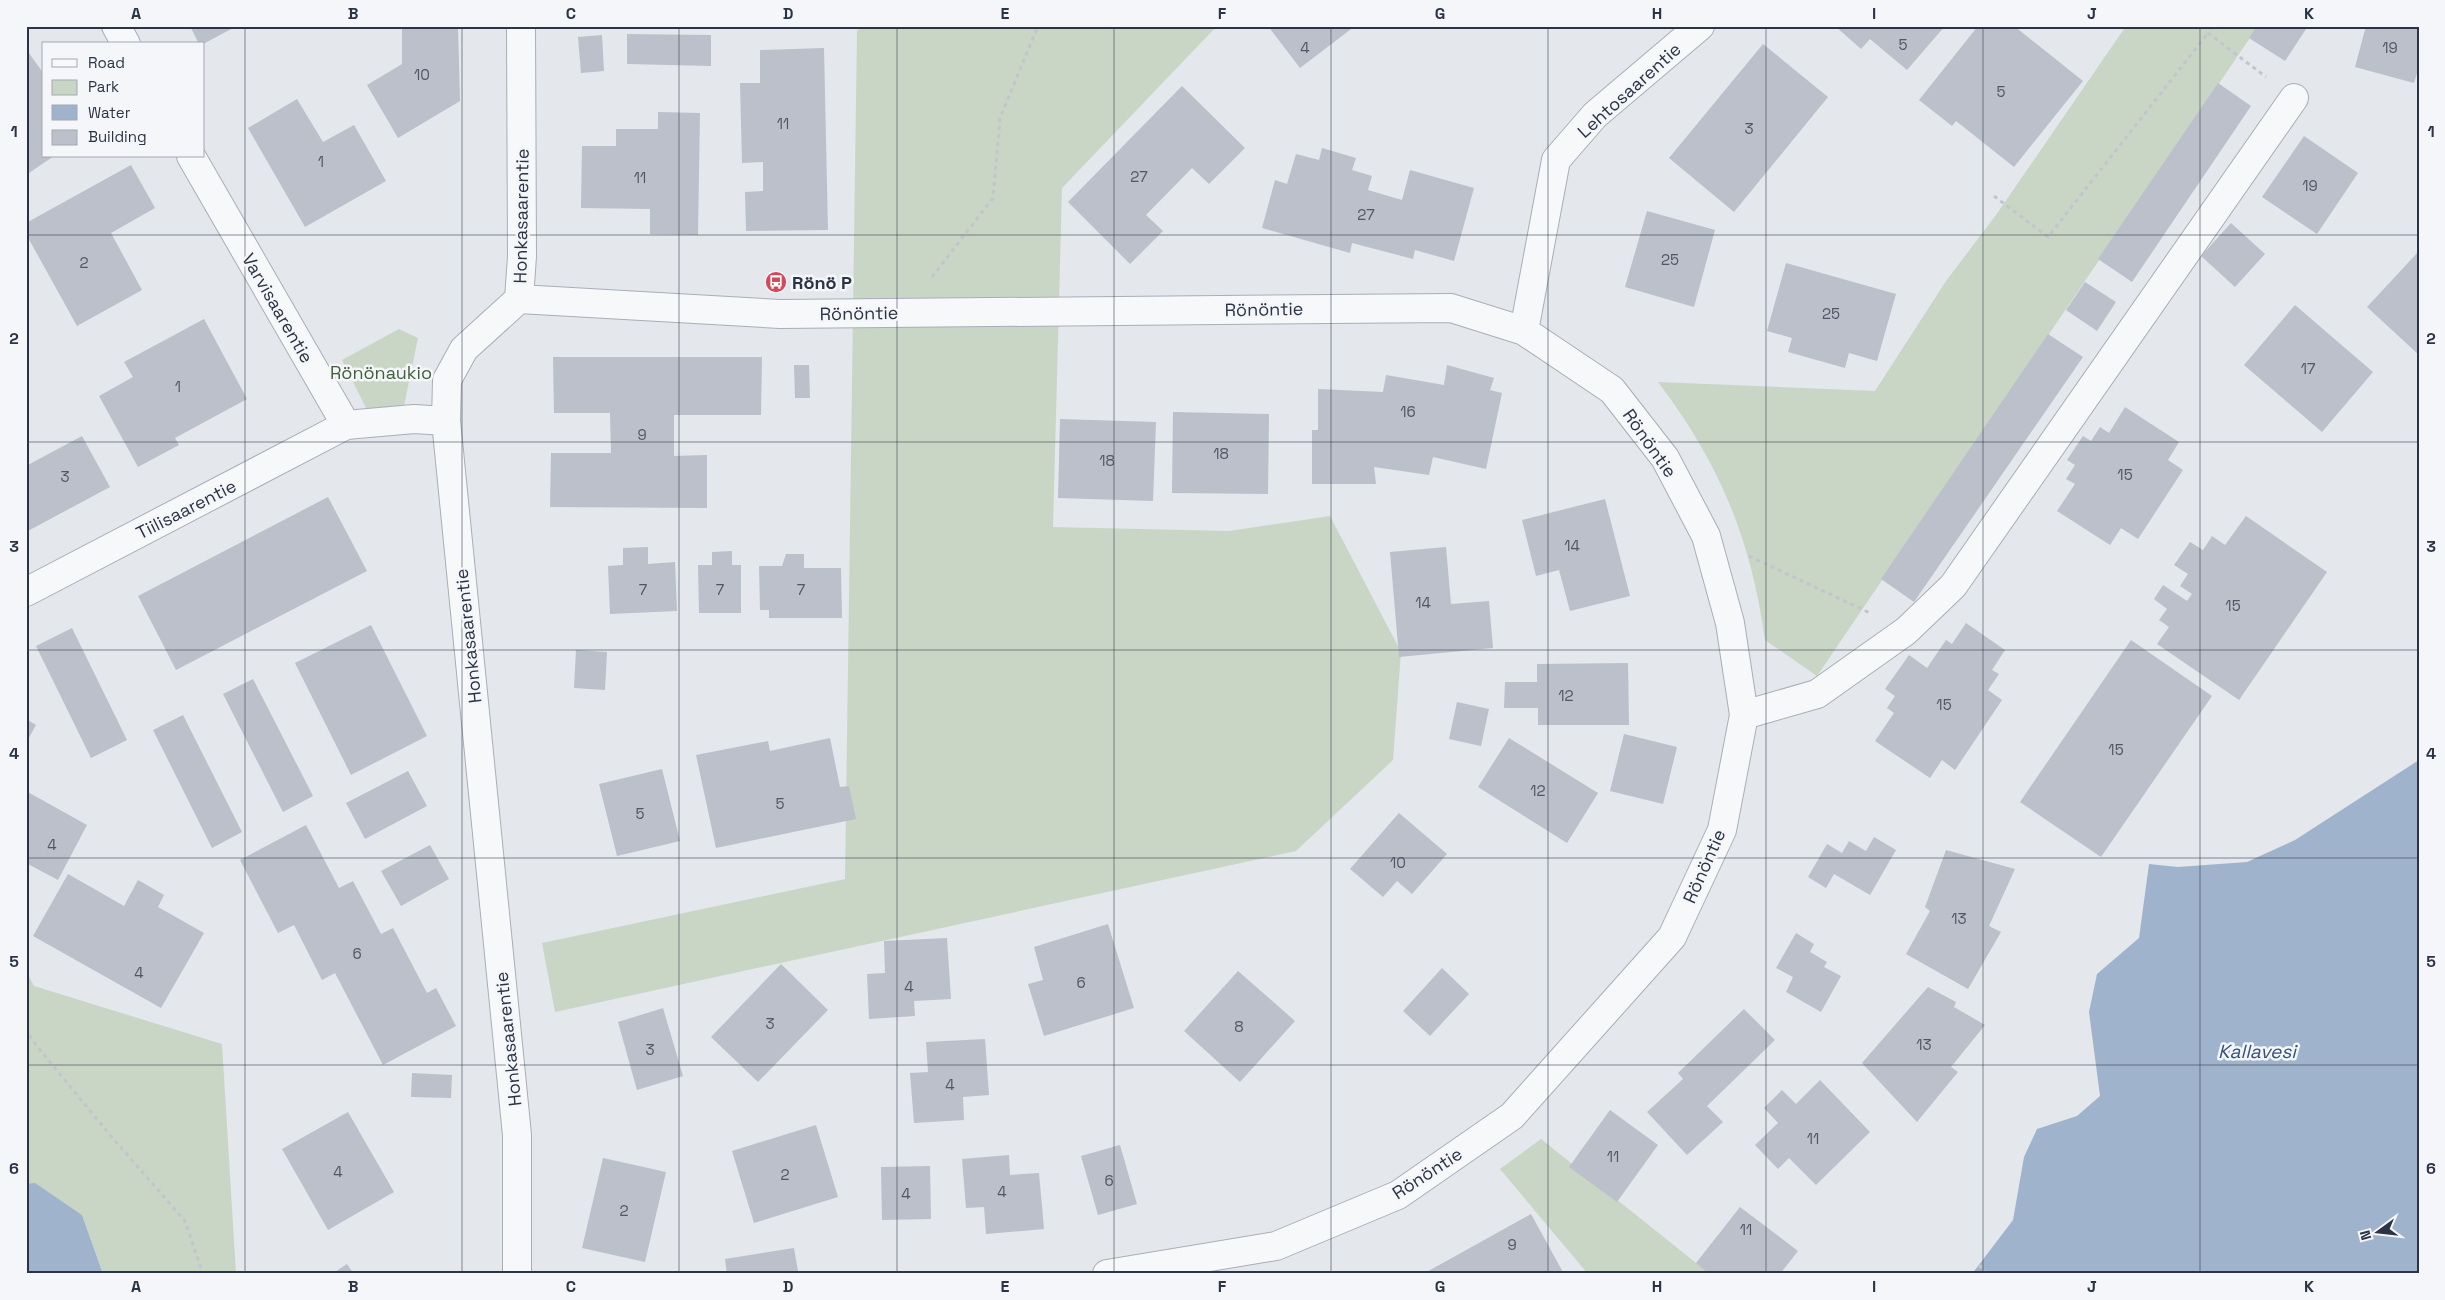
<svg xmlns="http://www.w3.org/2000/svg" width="2445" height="1300" font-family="'Space Grotesk',sans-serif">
<rect width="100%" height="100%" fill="#e4e7ec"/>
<path fill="#c9d6c5" d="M862 26H1217L1062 188 1053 527 1229 531 1330 516 1401 652 1393 760 1296 851 555 1012 542 943 845 879 857 31Z
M2126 26H2258L1817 676 1765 640C1751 539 1720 464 1658 382L1875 391 1946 281 1996 215Z
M399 329 418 338 404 406 371 418 342 360Z
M26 971 34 986 222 1044 236 1274H103L82 1215 35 1184H26Z
M1541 1139 1710 1274H1588L1500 1169Z"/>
<path fill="#9fb4cc" d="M2419 760V1274H1972L2013 1220 2024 1157 2037 1129 2077 1116 2100 1096 2089 1012 2097 974 2139 938 2149 864 2178 867 2247 862 2295 840Z
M35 1183 82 1215 103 1274H26V1184Z"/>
<path fill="#bbc0ca" d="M190 26H237L203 44H199Z
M402 26 458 28 460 101 398 138 367 85 402 64Z
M1268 26H1355L1300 68Z
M1835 26H1945L1907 70 1870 39 1861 49Z
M1978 26H2014L2083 81 2014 167 1956 121 1952 126 1919 100Z
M2257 26H2308L2285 61 2249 38Z
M2366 26H2419V67L2414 83 2355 67Z
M627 34 711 35V66L627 64Z
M602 35 604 71 581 73 578 37Z
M1763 44 1828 97 1734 212 1669 158Z
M824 48 828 230 746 231 745 192 763 191V162L742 163 740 83H760V50Z
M26 49 44 74V156H54L26 175Z
M2218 83 2251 106 2132 282 2098 259Z
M1182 86 1245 148 1209 184 1192 168 1146 215 1163 231 1130 264 1068 202Z
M297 99 323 142 354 125 386 181 305 227 248 128Z
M658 112 700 113 698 235 650 234V209L581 208 582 146H616V129H658Z
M2304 136 2358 173 2317 234 2262 197Z
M1322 148 1356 158 1352 170 1372 176 1368 190 1402 200 1410 170 1474 188 1454 261 1415 250 1413 259 1352 243 1350 253 1262 228 1275 180 1287 184 1296 154 1319 160Z
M131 165 155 208 111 233 142 290 77 326 26 234V223Z
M1647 211 1715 230 1694 307 1625 287Z
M2231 223 2265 254 2235 287 2201 256Z
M2419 251V355L2367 307Z
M1786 263 1896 294 1877 361 1849 353 1845 368 1788 352 1792 338 1767 331Z
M2085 282 2116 302 2097 331 2066 310Z
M2295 305 2373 372 2322 432 2244 365Z
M204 319 247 399 175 438 179 445 138 467 99 396 133 377 124 362Z
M2048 334 2083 357 1914 602 1881 579Z
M553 357H762L761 415H674V456L707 455V508L550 507 551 453H611L610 413H554Z
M794 365H809L810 398H795Z
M1447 365 1494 378 1490 390 1502 393 1486 469 1433 457 1429 475 1374 467 1376 484H1312V430H1318V389L1383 392 1386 375 1444 385Z
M2125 407 2179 442 2168 460 2183 470 2138 539 2121 528 2110 545 2057 511 2075 484 2066 479 2075 465 2067 460 2083 436 2091 441 2100 427 2109 433Z
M1173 412 1269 414 1268 494 1172 493Z
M1060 419 1156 422 1153 501 1058 498Z
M82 436 110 487 26 532V466Z
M328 497 367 571 176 670 138 596Z
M1605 499 1630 596 1570 611 1559 570 1536 576 1522 520Z
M2246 516 2327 572 2239 700 2157 644 2169 627 2159 620 2167 609 2154 599 2163 585 2187 601 2192 594 2180 586 2188 574 2174 565 2190 542 2203 550 2212 536 2225 545Z
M648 547V564L675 562 677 611 610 614 608 566 623 565V548Z
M1446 547 1451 604 1489 601 1493 648 1399 657 1390 552Z
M732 551V565H741V613H699L698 565H712V552Z
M786 554H804V568H841L842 618H769V610H760L759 566H782Z
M1966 623 2005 650 1992 670 1999 674 1988 690 2002 700 1955 770 1942 760 1930 778 1875 741 1894 713 1887 708 1895 696 1885 689 1909 655 1927 668 1946 640 1952 644Z
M371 625 427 736 351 775 295 663Z
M72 628 127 740 91 758 36 646Z
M2131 640 2212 696 2101 857 2020 802Z
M576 650 607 652 605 690 574 688Z
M1628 663 1629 725H1538V708H1504L1505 682H1537V664Z
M253 679 313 796 283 812 223 694Z
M1457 702 1489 709 1481 746 1449 739Z
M183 715 242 832 212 848 153 730Z
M26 719 36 725 26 743Z
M1624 734 1677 747 1663 804 1610 791Z
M830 738 840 787 849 786 856 819 716 848 696 755 768 741 770 751Z
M1509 738 1598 793 1567 843 1478 787Z
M662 769 680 841 617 856 599 784Z
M408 771 427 806 365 839 346 803Z
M26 791 87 825 58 880 26 863Z
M1399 813 1447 854 1412 894 1397 881 1383 897 1350 869Z
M306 825 339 888 353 881 381 934 393 928 427 993 436 988 456 1026 383 1065 335 973 322 980 294 925 278 933 240 860Z
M1874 837 1896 850 1870 895 1834 874 1826 888 1808 877 1827 844 1842 853 1849 841 1866 851Z
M430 845 449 879 401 906 381 871Z
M1946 850 2015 869 1989 926 2001 932 1968 989 1906 954 1930 911 1925 907Z
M68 874 124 906 138 880 164 895 158 907 204 933 161 1008 33 936Z
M1108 924 1134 1008 1044 1036 1028 984 1043 980 1034 947Z
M1796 933 1814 944 1810 952 1827 962 1824 967 1841 976 1821 1012 1786 992 1793 977 1776 968Z
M947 938 951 999 914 1001 915 1016 869 1019 867 974 885 973 884 941Z
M781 964 828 1010 758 1082 711 1037Z
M1442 968 1469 994 1430 1036 1403 1011Z
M1238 971 1295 1021 1240 1082 1184 1031Z
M1928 987 1956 1002 1954 1007 1985 1025 1951 1067 1958 1072 1917 1122 1862 1063Z
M663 1008 683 1076 637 1090 618 1022Z
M1744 1009 1775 1040 1707 1106 1723 1122 1687 1155 1647 1112 1683 1079 1678 1073Z
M985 1039 989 1095 963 1097 964 1120 914 1123 910 1073 928 1072 926 1042Z
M412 1073 452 1075 451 1098 411 1097Z
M1820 1080 1870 1132 1816 1185 1789 1158 1778 1169 1755 1145 1778 1123 1764 1108 1782 1090 1796 1104Z
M1610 1110 1658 1145 1617 1202 1569 1167Z
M348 1112 394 1192 328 1230 282 1149Z
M816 1125 838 1197 754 1223 732 1151Z
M1120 1145 1137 1204 1098 1215 1081 1156Z
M1009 1155 1010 1175 1039 1173 1044 1229 986 1234 984 1207 966 1208 962 1159Z
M603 1158 666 1172 645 1262 582 1248Z
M930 1166 931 1219 882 1220 881 1167Z
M1740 1207 1798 1251 1780 1274H1709L1696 1263Z
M1531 1214 1564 1274H1423Z
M794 1248 798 1271 780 1274H727L725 1259Z
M347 1264 354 1274H332Z"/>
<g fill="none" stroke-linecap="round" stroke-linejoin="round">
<g stroke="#a9aeb7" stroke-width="30">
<path id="minor" d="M116 26 126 44
M191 156 346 425 414 419 446 421
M519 299 780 314 1451 308 1524 331 1612 390 1665 458 1706 536 1730 623 1744 715 1722 830 1672 937 1512 1116 1398 1195 1276 1246 1107 1274
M1524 331 1556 160 1595 115 1700 26
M26 592 346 425
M1744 715 1817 694 1906 631 1953 586 2294 98
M517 1274V1135L446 421 447 380 464 349 519 299 522 256 521 26"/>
</g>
<path stroke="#c2c5cb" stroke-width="3" stroke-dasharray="4 4" stroke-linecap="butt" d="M2212 26 2208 33 2266 77
M1994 196 2048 237 2208 33
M932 277 993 198 1000 118 1038 26
M1749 556 1870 613
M26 1028 32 1040 110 1135 185 1221 203 1274
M1979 1265 1987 1274"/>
<use href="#minor" stroke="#f7f8fa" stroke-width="28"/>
</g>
<path fill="none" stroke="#2b3445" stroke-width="1" stroke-opacity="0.55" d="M245 26V1274M462 26V1274M679 26V1274M897 26V1274M1114 26V1274M1331 26V1274M1548 26V1274M1766 26V1274M1983 26V1274M2200 26V1274M26 235H2419M26 442H2419M26 650H2419M26 858H2419M26 1065H2419"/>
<defs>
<g id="bus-disc" transform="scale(1.125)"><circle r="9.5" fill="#d1495b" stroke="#f4f6f9"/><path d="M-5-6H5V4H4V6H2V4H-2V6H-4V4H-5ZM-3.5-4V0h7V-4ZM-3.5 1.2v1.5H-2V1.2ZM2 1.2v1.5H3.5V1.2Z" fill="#fff"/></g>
</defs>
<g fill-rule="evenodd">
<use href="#bus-disc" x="776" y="282"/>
</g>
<g text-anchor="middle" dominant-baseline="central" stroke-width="5" stroke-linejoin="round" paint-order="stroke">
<g font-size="15" fill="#4f5766">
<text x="1903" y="44">5</text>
<text x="1305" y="47">4</text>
<text x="2390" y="47">19</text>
<text x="422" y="74">10</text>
<text x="2001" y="91">5</text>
<text x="783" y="123">11</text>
<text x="1749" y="128">3</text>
<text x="321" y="161">1</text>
<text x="1139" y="176">27</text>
<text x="640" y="177">11</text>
<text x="2310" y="185">19</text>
<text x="1366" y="214">27</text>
<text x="1670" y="259">25</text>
<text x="84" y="262">2</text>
<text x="1831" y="313">25</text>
<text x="2308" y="368">17</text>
<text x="178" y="386">1</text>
<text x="1408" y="411">16</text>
<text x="642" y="434">9</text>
<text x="1221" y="453">18</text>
<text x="1107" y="460">18</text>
<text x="2125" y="474">15</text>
<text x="65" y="476">3</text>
<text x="1572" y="545">14</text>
<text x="643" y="589">7</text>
<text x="720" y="589">7</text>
<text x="801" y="589">7</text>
<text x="1423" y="602">14</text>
<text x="2233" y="605">15</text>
<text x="1566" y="695">12</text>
<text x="1944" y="704">15</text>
<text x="2116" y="749">15</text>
<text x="1538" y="790">12</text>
<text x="780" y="803">5</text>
<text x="640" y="813">5</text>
<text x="52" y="844">4</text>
<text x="1398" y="862">10</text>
<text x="1959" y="918">13</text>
<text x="357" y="953">6</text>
<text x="139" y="972">4</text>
<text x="1081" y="982">6</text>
<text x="909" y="986">4</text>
<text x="770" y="1023">3</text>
<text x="1239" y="1026">8</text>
<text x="1924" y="1044">13</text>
<text x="650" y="1049">3</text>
<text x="950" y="1084">4</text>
<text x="1813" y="1138">11</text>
<text x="1613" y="1156">11</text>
<text x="338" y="1171">4</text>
<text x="785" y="1174">2</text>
<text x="1109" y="1180">6</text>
<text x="1002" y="1191">4</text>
<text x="906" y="1193">4</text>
<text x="624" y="1210">2</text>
<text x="1746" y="1229">11</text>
<text x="1512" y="1244">9</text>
</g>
<g font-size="18" fill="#2b3445" stroke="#f4f6f9">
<text transform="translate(1629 90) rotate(-42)">Lehtosaarentie</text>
<text transform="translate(521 216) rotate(-89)">Honkasaarentie</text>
<text transform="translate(278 308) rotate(60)">Varvisaarentie</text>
<text transform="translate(1264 309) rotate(-1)">Rönöntie</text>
<text transform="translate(859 313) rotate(-1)">Rönöntie</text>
<text transform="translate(1650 443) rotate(55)">Rönöntie</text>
<text transform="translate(186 509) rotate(-27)">Tiilisaarentie</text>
<text transform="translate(468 636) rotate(-96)">Honkasaarentie</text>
<text transform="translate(1704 866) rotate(-66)">Rönöntie</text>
<text transform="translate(508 1039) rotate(-96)">Honkasaarentie</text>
<text transform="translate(1427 1173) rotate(-33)">Rönöntie</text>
</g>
<g font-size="18" font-weight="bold" fill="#2b3445" stroke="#f4f6f9" text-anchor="start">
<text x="792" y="282">Rönö P</text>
</g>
<g font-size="18" fill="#3f6138" stroke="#f4f6f9">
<text x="381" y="372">Rönönaukio</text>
</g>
<g font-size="19" font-style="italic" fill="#34527a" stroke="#f4f6f9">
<text x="2257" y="1051">Kallavesi</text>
</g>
</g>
<rect width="2445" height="1300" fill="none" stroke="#f4f6f9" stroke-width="55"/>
<rect x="42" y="42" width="162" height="115" fill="#f4f6f9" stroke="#a4a8b1"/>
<rect x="52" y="59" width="25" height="8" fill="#f7f8fa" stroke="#a4a8b1"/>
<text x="88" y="68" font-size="15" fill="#2b3445">Road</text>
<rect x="52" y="80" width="25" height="15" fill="#c9d6c5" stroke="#a4a8b1"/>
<text x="88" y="92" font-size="15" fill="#2b3445">Park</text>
<rect x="52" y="105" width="25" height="15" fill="#9fb4cc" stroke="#a4a8b1"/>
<text x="88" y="118" font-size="15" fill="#2b3445">Water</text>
<rect x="52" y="130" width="25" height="15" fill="#bbc0ca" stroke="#a4a8b1"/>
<text x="88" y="142" font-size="15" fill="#2b3445">Building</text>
<g transform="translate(2378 1232) rotate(255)" stroke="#f4f6f9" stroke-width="4" paint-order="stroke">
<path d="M0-4L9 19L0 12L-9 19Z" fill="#2b3445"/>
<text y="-8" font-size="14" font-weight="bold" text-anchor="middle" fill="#2b3445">N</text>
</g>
<rect x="28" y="28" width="2390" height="1244" fill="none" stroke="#2b3445" stroke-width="2"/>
<g font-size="16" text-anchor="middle" font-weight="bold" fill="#2b3445">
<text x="136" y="19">A</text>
<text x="353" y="19">B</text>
<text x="571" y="19">C</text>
<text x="788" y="19">D</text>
<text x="1005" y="19">E</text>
<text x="1222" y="19">F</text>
<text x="1440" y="19">G</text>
<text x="1657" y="19">H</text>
<text x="1874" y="19">I</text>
<text x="2092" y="19">J</text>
<text x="2309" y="19">K</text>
<text x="14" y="137">1</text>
<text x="2431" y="137">1</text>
<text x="14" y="344">2</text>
<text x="2431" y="344">2</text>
<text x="14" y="552">3</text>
<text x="2431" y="552">3</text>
<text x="14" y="759">4</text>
<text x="2431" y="759">4</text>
<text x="14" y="967">5</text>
<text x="2431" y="967">5</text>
<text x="14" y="1174">6</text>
<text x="2431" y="1174">6</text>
<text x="136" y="1292">A</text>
<text x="353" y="1292">B</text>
<text x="571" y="1292">C</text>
<text x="788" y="1292">D</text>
<text x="1005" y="1292">E</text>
<text x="1222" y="1292">F</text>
<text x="1440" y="1292">G</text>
<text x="1657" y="1292">H</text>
<text x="1874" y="1292">I</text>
<text x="2092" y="1292">J</text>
<text x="2309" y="1292">K</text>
</g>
</svg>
